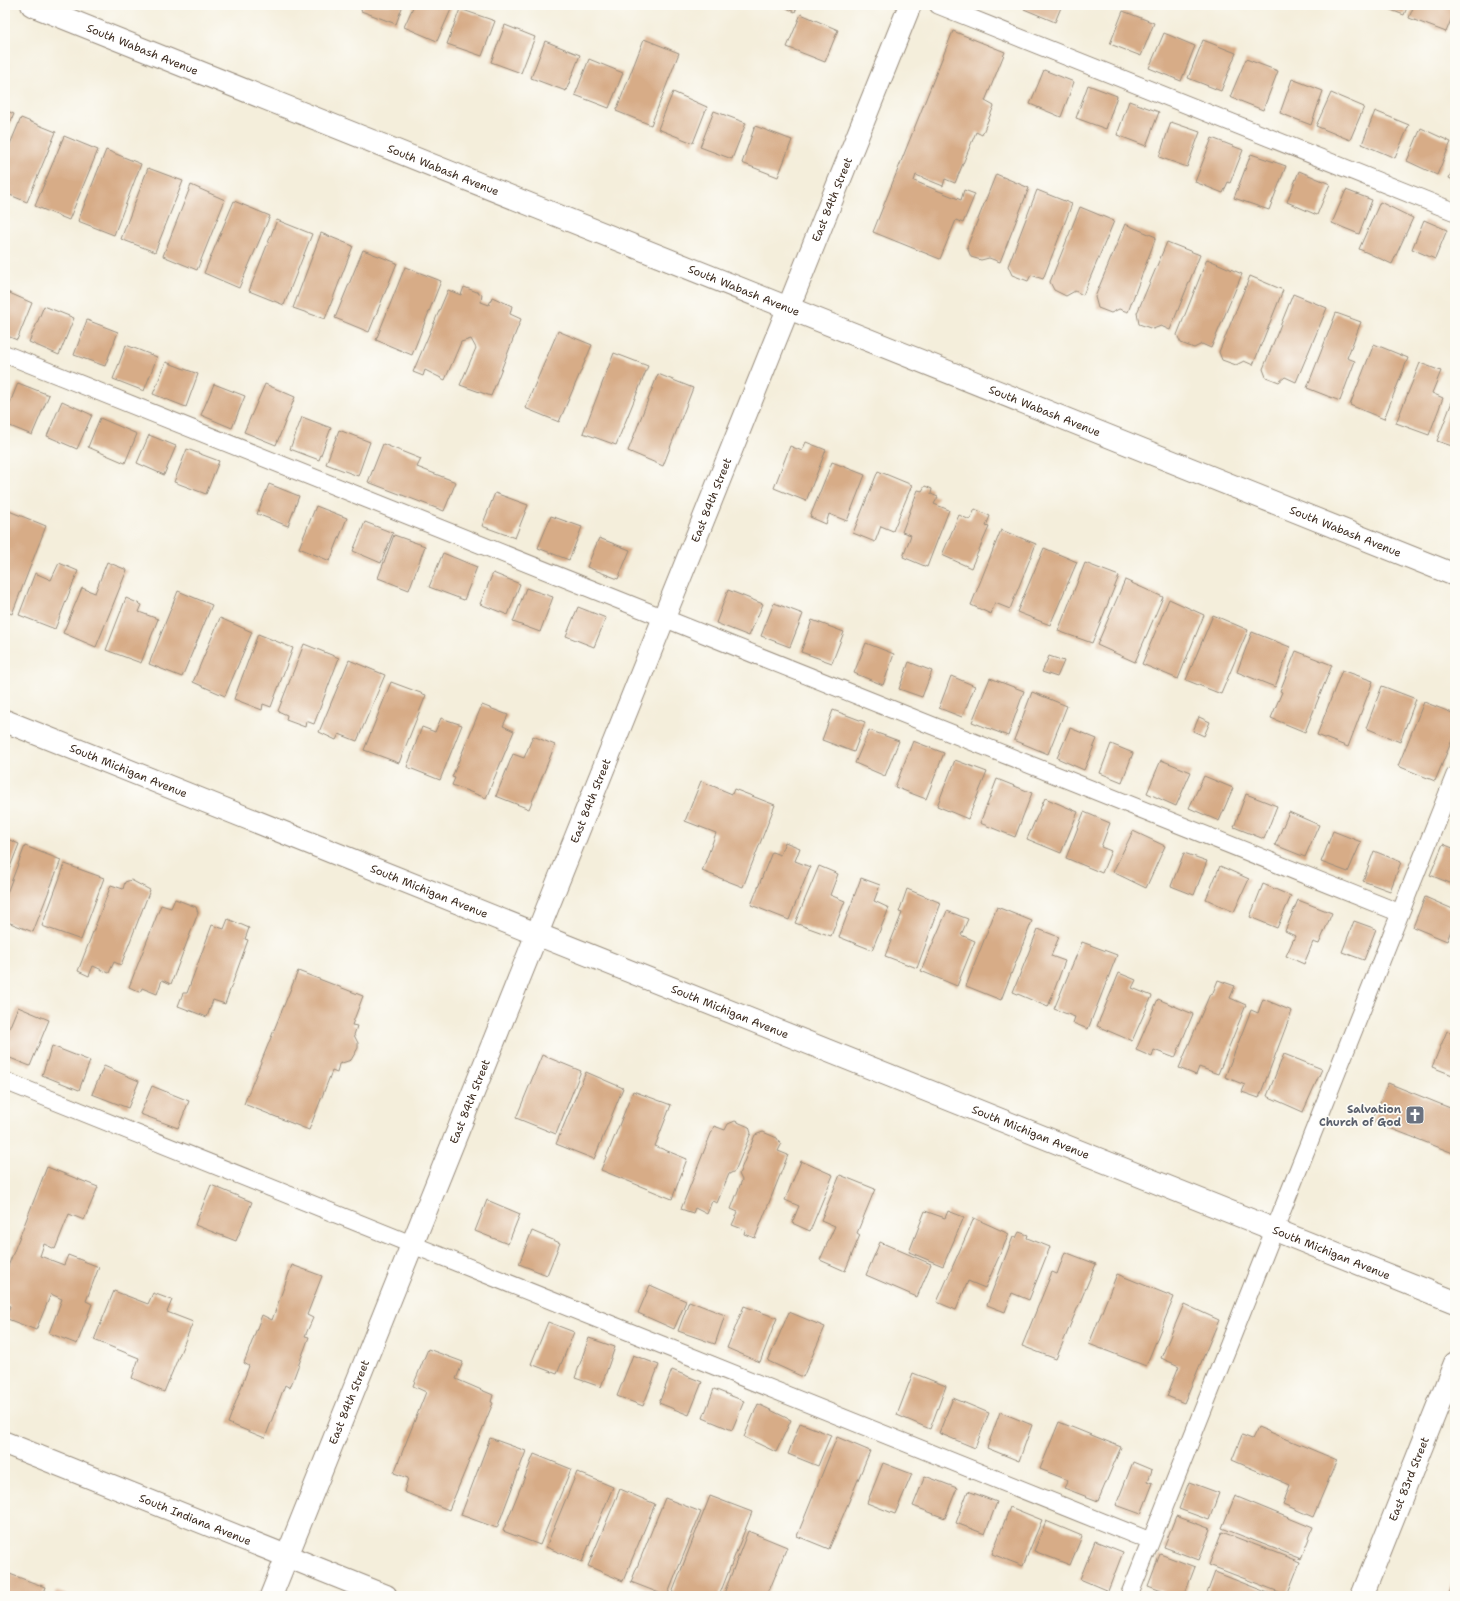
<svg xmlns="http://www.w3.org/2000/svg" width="1460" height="1601" font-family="'Shantell Sans',sans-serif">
<rect width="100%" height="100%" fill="#fdfcf7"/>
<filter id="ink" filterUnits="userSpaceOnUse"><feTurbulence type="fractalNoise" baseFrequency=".025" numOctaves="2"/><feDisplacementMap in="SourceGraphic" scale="8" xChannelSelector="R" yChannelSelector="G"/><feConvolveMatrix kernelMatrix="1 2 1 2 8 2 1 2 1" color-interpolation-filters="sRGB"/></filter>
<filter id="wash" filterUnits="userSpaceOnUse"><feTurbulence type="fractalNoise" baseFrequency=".012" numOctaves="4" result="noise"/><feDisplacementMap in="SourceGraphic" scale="16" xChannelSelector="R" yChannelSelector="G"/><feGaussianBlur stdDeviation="0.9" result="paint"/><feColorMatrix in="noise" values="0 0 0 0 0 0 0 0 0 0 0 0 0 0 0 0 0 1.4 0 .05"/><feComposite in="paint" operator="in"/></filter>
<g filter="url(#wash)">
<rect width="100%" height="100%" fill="#f4eedb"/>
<g id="blocks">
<path fill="#d7ac87" d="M363 5H403L396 24 361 11Z
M414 5H453L437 41 404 27Z
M780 5H798L795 12Z
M1026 5H1062L1055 22 1024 9Z
M1378 5H1408L1404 15Z
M1414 5H1455V10L1446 32 1409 18Z
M460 9 495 21 482 56 447 44Z
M1123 11 1154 23 1141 56 1110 44Z
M801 14 838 30 825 62 787 47Z
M1455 23V48L1451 46 1455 37 1451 35Z
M505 25 535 37 521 73 491 62Z
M953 31 1005 52 985 101 994 106 982 135 976 132 955 183 945 179 943 186 916 175 914 181 961 200 964 190 975 194 963 223 956 220 940 259 873 232Z
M1164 33 1195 46 1181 81 1149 68Z
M644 39 679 53 651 125 616 111Z
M1203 40 1236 53 1221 91 1188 78Z
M545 41 580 55 566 91 531 78Z
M589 59 623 73 609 108 575 95Z
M1246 59 1278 71 1263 110 1230 97Z
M1044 70 1074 82 1061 117 1030 104Z
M1292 79 1323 91 1311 125 1280 113Z
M1088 85 1117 96 1106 129 1076 118Z
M673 92 707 107 693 143 658 129Z
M1331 93 1364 107 1350 140 1316 126Z
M1129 101 1159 112 1146 146 1117 135Z
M5 110 14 114 5 135Z
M714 111 746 123 732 159 700 147Z
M1375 111 1409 125 1395 158 1362 144Z
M21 118 56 132 27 202 5 193V156Z
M1171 122 1200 132 1187 167 1159 157Z
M755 126 792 140 778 177 742 163Z
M1421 128 1451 142 1437 175 1407 161Z
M64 136 98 150 69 220 35 206Z
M1212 138 1243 150 1230 183 1228 182 1223 193 1195 182Z
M106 150 141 164 114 235 78 221Z
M1251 154 1286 166 1269 210 1234 198Z
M1455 165V181L1449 178Z
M148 168 183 181 155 252 121 239Z
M1299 171 1330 184 1317 215 1287 202Z
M996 174 1029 188 1000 262 989 258 981 260 971 257 967 247Z
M191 185 225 200 197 270 163 256Z
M1037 190 1072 204 1043 279 1031 275 1028 281 1012 275 1008 266Z
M1346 190 1372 200 1359 234 1332 223Z
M234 201 270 216 239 288 204 273Z
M1380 202 1413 218 1392 264 1359 249Z
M1080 207 1114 221 1083 295 1075 291 1066 296 1054 290 1050 282Z
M277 220 312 234 284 305 249 291Z
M1424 220 1447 230 1435 259 1412 249Z
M1125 224 1156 237 1128 312 1119 309 1111 313 1098 308 1095 297Z
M321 233 353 246 325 319 293 308Z
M1167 242 1200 255 1170 330 1161 326 1153 329 1139 324 1137 313Z
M363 250 397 263 369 332 335 318Z
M1207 259 1242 274 1211 348 1202 344 1194 348 1181 343 1177 335Z
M405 267 441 281 412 355 376 340Z
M1250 276 1283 290 1253 365 1244 361 1236 365 1222 360 1219 352Z
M464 287 482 294 481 302 489 305 492 297 512 306 510 314 521 319 491 396 460 385 476 348 471 339 461 342 445 380 425 370 423 376 413 372 448 290 461 295Z
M5 291 32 303 17 340 5 335Z
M1293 294 1327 308 1296 382 1285 377 1279 382 1266 377 1263 369Z
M44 306 74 318 59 355 29 342Z
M1336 313 1361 322 1347 358 1355 361 1340 401 1307 388Z
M87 320 118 332 105 366 74 355Z
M558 331 592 345 559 422 525 408Z
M1374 344 1408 358 1384 419 1350 405Z
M126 345 157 357 144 391 113 379Z
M614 353 648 366 616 445 583 433Z
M166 362 198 374 186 407 153 394Z
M1420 363 1441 371 1432 393 1443 398 1429 435 1396 423Z
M658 374 693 388 663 466 628 451Z
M18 383 49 395 32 435 5 424V415Z
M214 384 245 396 232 428 201 415Z
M265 384 295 397 276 445 244 432Z
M1455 394V447L1437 441Z
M62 401 92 415 77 449 47 436Z
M302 417 331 428 319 460 290 449Z
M100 418 137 434 125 463 88 447Z
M339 430 370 442 358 476 326 464Z
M149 435 176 446 164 475 137 463Z
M806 442 826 450 806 501 774 488 790 446 802 451Z
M383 444 421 459 417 467 456 482 444 511 368 482Z
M187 449 219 461 206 494 174 482Z
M832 462 865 475 847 521 829 514 826 524 810 517Z
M878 471 912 485 893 531 881 526 875 542 853 533Z
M269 484 299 496 288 526 257 514Z
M925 486 932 489 931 494 938 497 934 504 949 510 927 567 903 557 911 535 902 532 918 490 922 491Z
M495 493 528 505 515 538 482 526Z
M316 506 347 518 330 561 299 548Z
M975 509 990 516 986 526 989 527 971 568 942 555 959 515 970 520Z
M9 511 46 526 12 614 5 611V522Z
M551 516 582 527 569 560 538 548Z
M365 522 393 533 381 563 353 551Z
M1001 530 1036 544 1010 609 995 603 991 614 971 605Z
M394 535 425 546 409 590 378 578Z
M599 538 630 550 618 579 587 567Z
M1044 548 1077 562 1050 625 1017 612Z
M443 553 477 567 464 600 429 587Z
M107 562 127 570 96 647 63 633 82 588 95 593Z
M59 563 78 571 55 629 19 615 35 573 51 580Z
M1085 563 1119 576 1092 643 1058 631Z
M493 573 520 584 508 615 480 604Z
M1125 580 1163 597 1135 662 1097 645Z
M526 588 553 597 540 632 513 622Z
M728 590 763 604 749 636 716 623Z
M178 591 212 605 182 677 149 664Z
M126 598 142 605 139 612 158 619 141 663 106 650Z
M1169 599 1204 615 1178 679 1142 664Z
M774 603 803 614 790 647 761 636Z
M578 607 606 618 594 647 566 636Z
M1213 615 1248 630 1221 694 1186 680Z
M220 618 252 632 225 696 193 682Z
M812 620 844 632 832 663 801 652Z
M1252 632 1290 647 1275 687 1237 672Z
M258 634 293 648 271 707 263 704 262 710 234 699Z
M866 643 894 654 883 685 854 673Z
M304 644 339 658 314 724 306 721 305 727 286 720 287 715 278 711Z
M1296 651 1332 665 1305 732 1271 718 1282 692 1280 691Z
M1049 656 1064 661 1057 677 1042 672Z
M349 660 385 675 357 741 339 734 336 740 319 732Z
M909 662 932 671 922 697 899 689Z
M1342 670 1373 681 1348 747 1317 735Z
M951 676 975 686 962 717 939 708Z
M990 678 1024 691 1008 736 972 722Z
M391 682 426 695 399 763 364 750Z
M1382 686 1416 699 1400 742 1366 728Z
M1032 692 1067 706 1048 754 1014 740Z
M1424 702 1455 714V733L1435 781 1398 766Z
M482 705 508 715 503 726 514 731 486 798 452 785 455 778 452 777Z
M833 710 865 722 854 752 822 740Z
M1199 717 1210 722 1204 736 1193 731Z
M441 718 462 725 440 780 407 767 422 727 435 732Z
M1070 728 1097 739 1084 770 1057 758Z
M869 730 899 741 885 776 855 763Z
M533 736 555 745 529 809 496 796 513 754 524 758Z
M913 741 944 753 926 799 895 787Z
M1111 744 1133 753 1122 782 1100 773Z
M955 760 987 772 968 819 937 806Z
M1161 760 1191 772 1176 806 1147 793Z
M1204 776 1233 788 1219 821 1189 808Z
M997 779 1032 793 1015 837 980 823Z
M701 781 732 794 734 789 775 805 743 887 702 871 716 833 685 821Z
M1246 794 1277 806 1264 839 1234 827Z
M1045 798 1078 812 1061 853 1027 839Z
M1084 812 1110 823 1101 847 1111 851 1102 873 1066 858Z
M1289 812 1319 825 1305 857 1275 845Z
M1133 831 1165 846 1146 888 1113 872Z
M1333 831 1361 842 1348 872 1321 862Z
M5 838 19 844 5 880Z
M785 842 800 848 795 861 810 867 789 920 751 905 772 852 780 855Z
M1443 844 1455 849V885L1430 875Z
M25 846 61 860 33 932 5 921V898Z
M1374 851 1401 862 1390 891 1363 881Z
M1184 853 1207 861 1194 895 1171 886Z
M65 864 104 878 81 940 42 926Z
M819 866 838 874 830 895 845 901 831 936 795 923Z
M1220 866 1249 879 1234 912 1206 899Z
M861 878 880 885 874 901 889 908 872 950 839 937Z
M131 880 150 890 121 965 114 962 109 973 93 966 89 976 78 971 111 885 123 889 125 882Z
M1263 884 1291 896 1277 928 1250 917Z
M907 889 941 903 917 968 885 956 902 913 899 912Z
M1425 897 1455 910V920L1447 941 1413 927Z
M175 899 196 907 198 913 171 984 162 980 157 994 142 988 140 992 129 987 161 905 171 908Z
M1298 900 1332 913 1319 944 1313 942 1304 964 1286 956 1295 936 1285 931Z
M997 907 1032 921 1001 1000 966 986Z
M947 911 968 919 961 935 975 941 957 986 921 971Z
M228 919 249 928 245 939 248 940 225 1004 213 1000 207 1017 178 1006 183 993H187L212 925 224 929Z
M1354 921 1376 929 1364 960 1342 952Z
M1038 929 1059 937 1051 956 1065 961 1048 1007 1013 992Z
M1082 942 1117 955 1088 1029 1073 1023 1075 1017 1054 1009Z
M298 971 363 996 352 1025 357 1026 354 1035 358 1043V1048L351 1060 339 1064 337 1073 332 1071 309 1130 244 1104Z
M1119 973 1136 980 1132 988 1152 996 1132 1041 1097 1026Z
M1218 980 1235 986 1230 998 1246 1005 1218 1074 1199 1067 1196 1075 1179 1068 1210 994 1212 995Z
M1158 999 1193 1014 1175 1058 1154 1050 1152 1057 1136 1050Z
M1263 999 1292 1011 1259 1098 1242 1092 1245 1085 1225 1077 1251 1010 1258 1013Z
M18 1007 49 1020 30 1066 5 1056V1038Z
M1447 1031 1455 1034V1076L1432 1067Z
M52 1046 90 1061 79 1090 42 1075Z
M1284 1054 1322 1069 1303 1112 1267 1096Z
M542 1055 581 1071 556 1134 516 1118Z
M104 1066 139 1081 128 1108 92 1094Z
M586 1072 623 1088 594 1159 556 1144Z
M1388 1083 1455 1110V1150L1453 1153 1372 1121Z
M152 1086 189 1101 178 1128 140 1114Z
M633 1091 671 1105 655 1146 687 1159 672 1199 601 1170Z
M735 1121 749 1127 751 1133 735 1171 729 1174 717 1203 712 1201 707 1214 695 1208 693 1213 681 1209 714 1126 725 1130 728 1124Z
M763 1132 777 1138 781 1145 778 1151 788 1155 755 1238 744 1234 745 1230 732 1225 738 1212 731 1209 742 1180 739 1174 755 1135Z
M801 1161 833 1175 810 1231 792 1223 799 1206 785 1200Z
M47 1167 98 1187 84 1220 69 1214 55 1249 44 1244 40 1256 64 1265 68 1255 99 1267 86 1301 92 1304 77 1344 49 1333 62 1299 51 1294 36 1330 5 1318 10 1306 5 1304V1274Z
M840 1175 875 1189 857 1233 860 1235 845 1271 820 1260 835 1226 821 1220Z
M211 1185 252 1202 236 1241 195 1225Z
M487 1200 520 1214 508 1244 475 1231Z
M925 1211 945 1218 948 1211 964 1217 943 1266 909 1252Z
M974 1218 1009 1234 985 1288 968 1281 956 1310 937 1302Z
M532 1231 560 1243 547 1275 519 1264Z
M1019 1232 1028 1235 1027 1238 1050 1247 1029 1300 1012 1293 1005 1312 987 1305 1013 1237 1016 1238Z
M880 1242 931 1264 917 1297 866 1275Z
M1065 1252 1096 1264 1056 1359 1022 1346 1052 1272 1057 1274Z
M292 1265 322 1276 307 1315 313 1318 305 1336 309 1337 290 1388 285 1385 265 1438 228 1423 249 1366 244 1363 262 1315 272 1320Z
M1117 1274 1174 1297 1146 1366 1089 1344Z
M650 1285 686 1301 674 1329 638 1313Z
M114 1291 148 1304 153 1293 172 1300 167 1312 193 1322 164 1392 132 1378 139 1358 94 1340Z
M689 1301 725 1315 715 1344 678 1331Z
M1184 1304 1219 1320 1184 1403 1167 1396 1179 1366 1161 1358Z
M744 1306 777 1318 760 1362 727 1348Z
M789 1312 825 1327 803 1377 768 1361Z
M548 1322 574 1332 557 1374 531 1364Z
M589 1338 615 1347 601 1387 575 1378Z
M428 1349 463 1362 456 1379 493 1395 491 1402 493 1403 449 1510 404 1492 408 1478 394 1473 426 1392 413 1386Z
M633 1355 659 1365 643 1406 617 1396Z
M672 1370 702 1382 689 1415 659 1403Z
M913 1373 946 1386 930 1429 897 1415Z
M714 1389 744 1401 732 1430 703 1418Z
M953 1398 989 1413 975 1448 939 1433Z
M758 1404 791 1420 776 1452 744 1437Z
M1000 1412 1032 1425 1019 1461 987 1448Z
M1059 1422 1121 1447 1098 1501 1064 1488 1068 1480 1040 1469Z
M800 1423 831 1435 818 1466 788 1454Z
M1258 1427 1337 1460 1313 1517 1283 1504 1290 1485 1232 1460 1242 1435 1252 1439Z
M837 1437 870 1451 829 1549 797 1536Z
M490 1438 526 1451 497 1528 461 1515Z
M534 1454 571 1469 540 1545 503 1531Z
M1133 1462 1152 1470 1148 1481 1153 1483 1141 1514 1116 1505Z
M883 1463 912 1474 895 1514 867 1503Z
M577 1472 613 1487 582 1562 546 1547Z
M925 1476 957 1488 945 1518 913 1506Z
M1189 1482 1219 1493 1209 1520 1179 1509Z
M620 1489 655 1504 623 1581 588 1566Z
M968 1491 997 1502 985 1534 956 1523Z
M710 1496 752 1512 719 1596H671Z
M1235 1496 1313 1528 1301 1559 1222 1528Z
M665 1498 701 1512 667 1596 631 1582Z
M1010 1507 1042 1520 1023 1566 992 1554Z
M1176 1516 1211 1529 1199 1560 1164 1547Z
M1046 1521 1082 1536 1070 1565 1034 1551Z
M748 1531 787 1547 767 1596H723Z
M1222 1532 1300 1562 1287 1595 1209 1565Z
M1095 1541 1123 1552 1108 1591 1080 1579Z
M1160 1554 1195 1567 1184 1596H1175L1148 1586Z
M1215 1572 1276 1596H1206Z
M7 1573 45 1587 42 1596H5V1579Z
M1453 1582 1455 1583V1596H1448Z
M56 1591 70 1596H54Z"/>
</g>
</g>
<g filter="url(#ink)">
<use href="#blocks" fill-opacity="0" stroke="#988c7c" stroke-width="1"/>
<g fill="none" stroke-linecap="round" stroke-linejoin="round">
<g stroke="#988c7c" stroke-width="19">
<path id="lane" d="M938 5 1455 212
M5 354 1400 913
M5 1081 1150 1541
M1129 1596 1455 775"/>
</g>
<g stroke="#988c7c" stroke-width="24">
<g id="street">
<path id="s1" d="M32 5 1455 575"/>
<path id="s2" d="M5 721 1455 1302"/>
<path id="s3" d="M5 1443 386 1596"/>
<path id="s4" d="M271 1596 910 5"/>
</g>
</g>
<g stroke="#988c7c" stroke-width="24">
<g id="secondary">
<path id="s5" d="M1362 1596 1455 1363"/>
</g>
</g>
<use href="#lane" stroke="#fff" stroke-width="17"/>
<use href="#street" stroke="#fff" stroke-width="22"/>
<use href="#secondary" stroke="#fff" stroke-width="22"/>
</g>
</g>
<defs>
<g id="church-square" transform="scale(1)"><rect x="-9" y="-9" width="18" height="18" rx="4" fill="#6b7280" stroke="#fdfcf7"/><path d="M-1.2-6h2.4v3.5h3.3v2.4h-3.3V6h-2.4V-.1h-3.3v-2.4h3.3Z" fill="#fff"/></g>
</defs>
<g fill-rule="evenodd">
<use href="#church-square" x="1415" y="1115"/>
</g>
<g text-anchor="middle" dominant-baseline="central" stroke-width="3.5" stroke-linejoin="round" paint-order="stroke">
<g font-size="11" fill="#3b2a1e" stroke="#fdfcf7">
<text stroke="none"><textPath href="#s1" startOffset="119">South Wabash Avenue</textPath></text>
<text stroke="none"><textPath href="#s1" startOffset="443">South Wabash Avenue</textPath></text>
<text stroke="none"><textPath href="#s4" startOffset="1505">East 84th Street</textPath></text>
<text stroke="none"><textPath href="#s1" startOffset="767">South Wabash Avenue</textPath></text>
<text stroke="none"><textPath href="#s1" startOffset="1091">South Wabash Avenue</textPath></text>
<text stroke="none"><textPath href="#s4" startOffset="1181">East 84th Street</textPath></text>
<text stroke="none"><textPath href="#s1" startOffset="1415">South Wabash Avenue</textPath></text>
<text stroke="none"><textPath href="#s2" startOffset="133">South Michigan Avenue</textPath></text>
<text stroke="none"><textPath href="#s4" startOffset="857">East 84th Street</textPath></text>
<text stroke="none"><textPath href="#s2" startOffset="457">South Michigan Avenue</textPath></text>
<text stroke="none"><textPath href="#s2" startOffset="781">South Michigan Avenue</textPath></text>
<text stroke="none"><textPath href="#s4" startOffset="533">East 84th Street</textPath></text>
<text stroke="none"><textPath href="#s2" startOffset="1105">South Michigan Avenue</textPath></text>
<text stroke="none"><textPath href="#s2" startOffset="1429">South Michigan Avenue</textPath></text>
<text stroke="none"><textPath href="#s4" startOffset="209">East 84th Street</textPath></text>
<text stroke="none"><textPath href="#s5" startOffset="126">East 83rd Street</textPath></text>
<text stroke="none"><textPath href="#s3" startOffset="205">South Indiana Avenue</textPath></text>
</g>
<g font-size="11" font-weight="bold" fill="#5b616d" stroke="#fdfcf7" text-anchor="end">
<text x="1401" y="1109">Salvation<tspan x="1401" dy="13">Church of God</tspan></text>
</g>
</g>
<rect width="1460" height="1601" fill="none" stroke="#fdfcf7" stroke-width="20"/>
</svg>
